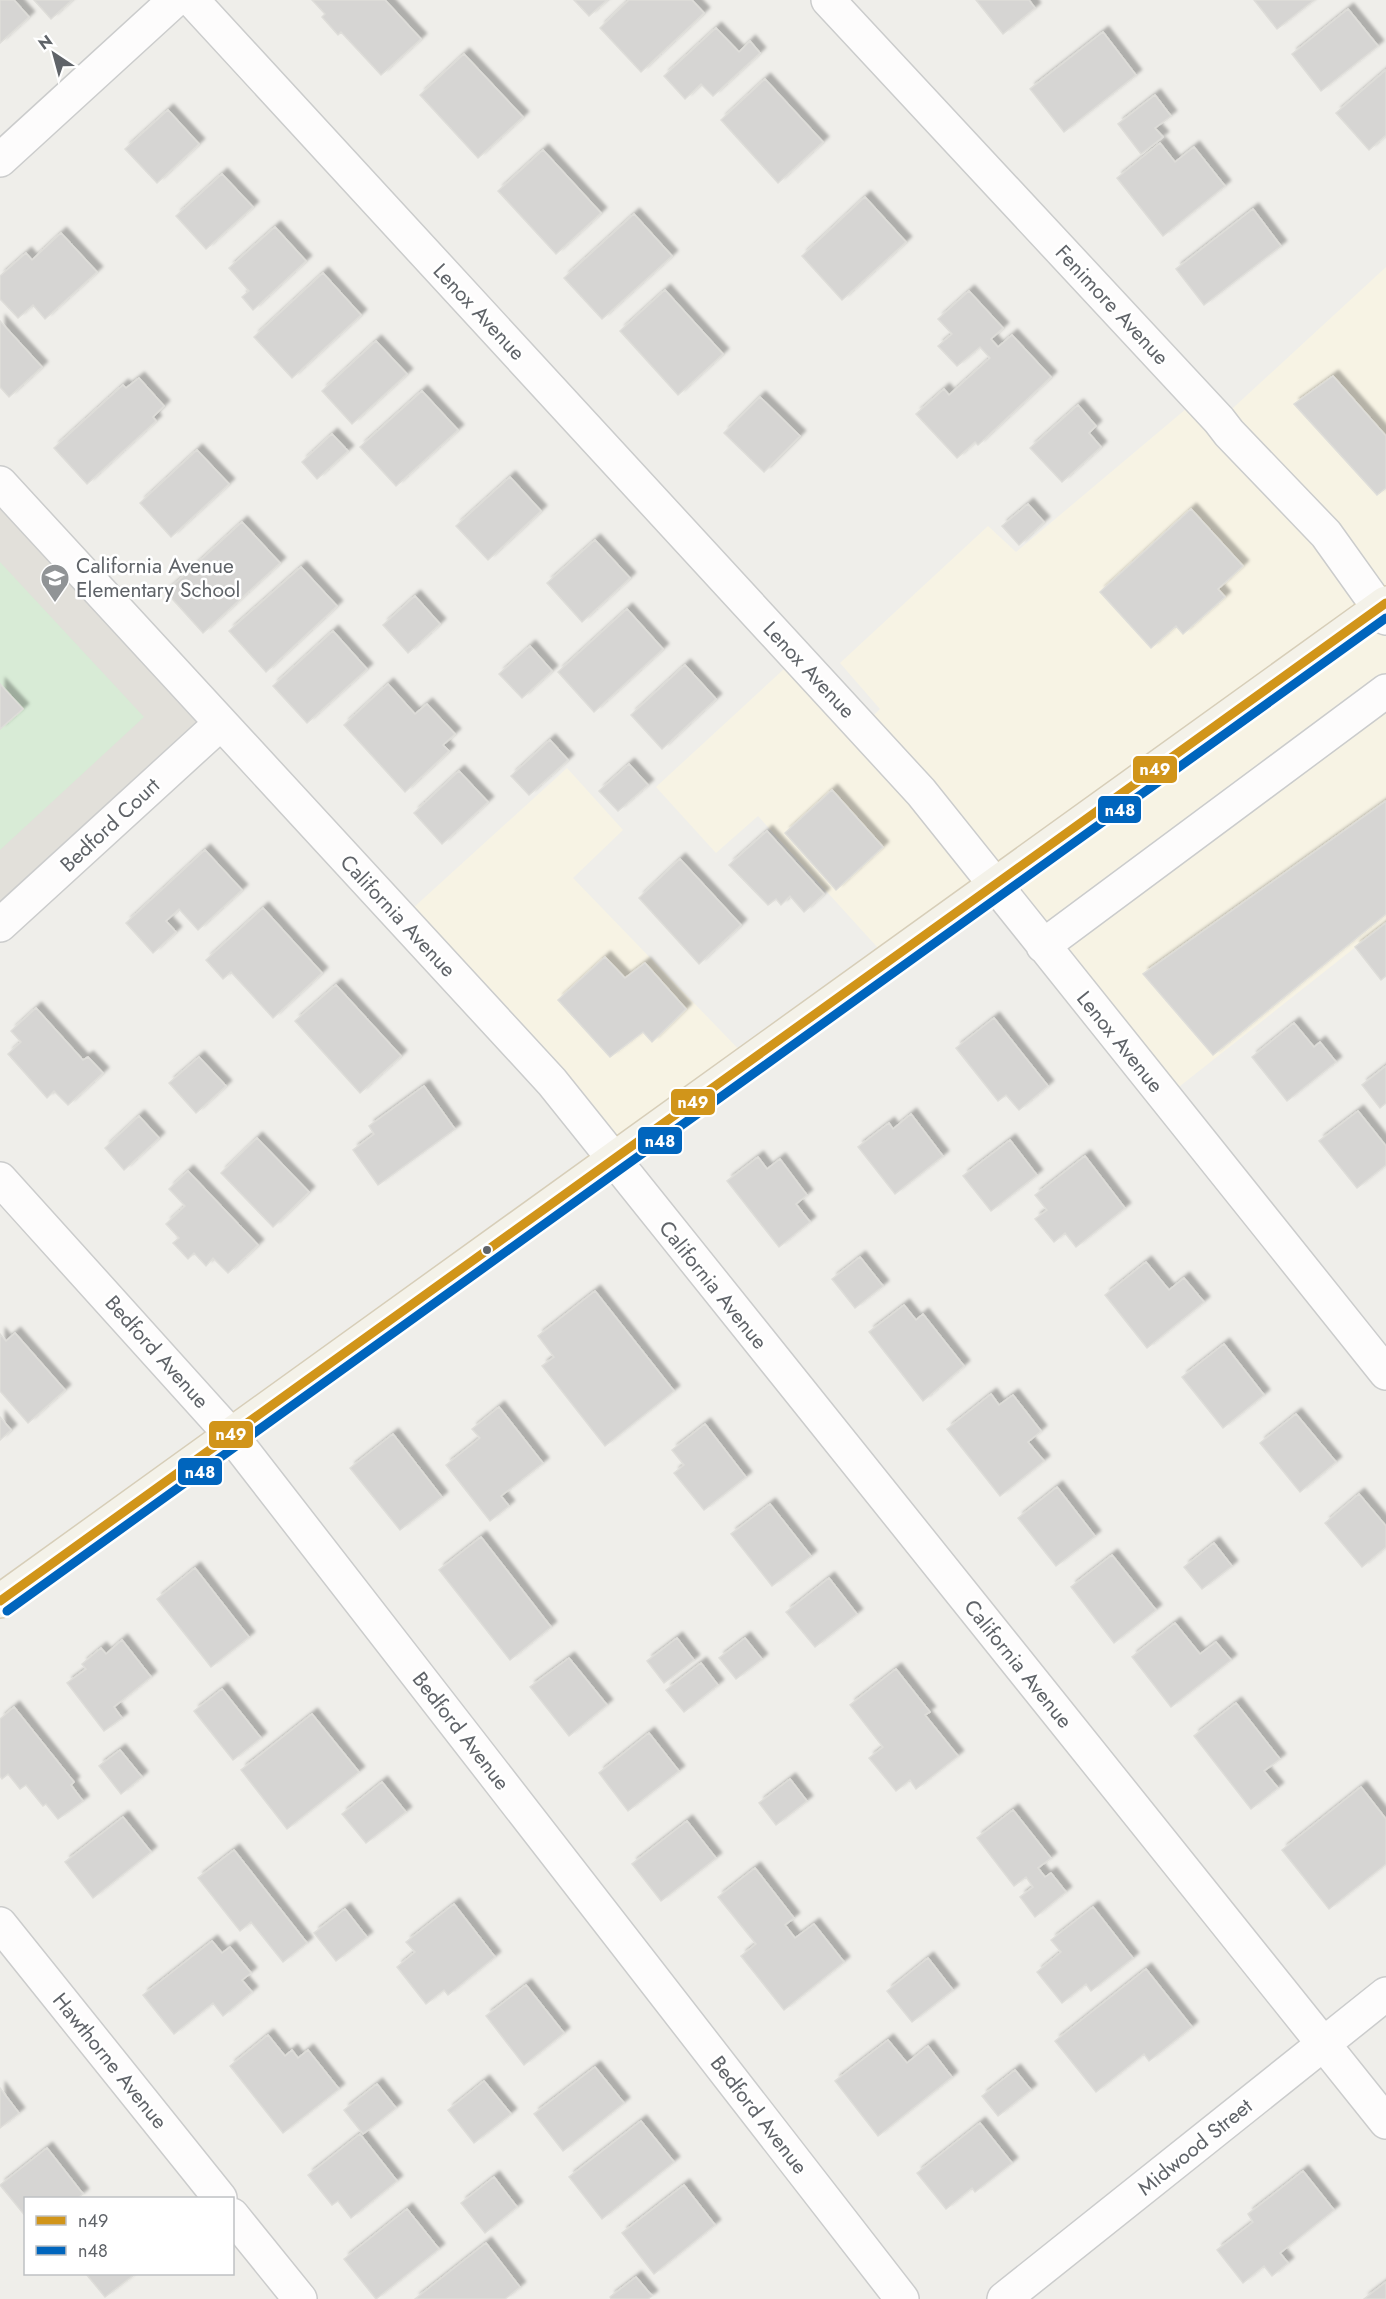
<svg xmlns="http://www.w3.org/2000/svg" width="1386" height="2299" font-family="Jost,sans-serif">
<defs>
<filter id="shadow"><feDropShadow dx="5.5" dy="-5.5" stdDeviation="1.5" flood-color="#0004"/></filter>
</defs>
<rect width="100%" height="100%" fill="#efeeea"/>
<path fill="#f7f3e4" d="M1386 267V923L1165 1098 993 884 888 959 758 816 716 853 656 787 797 657 862 727 880 709 840 663 988 526 1016 552 1199 398 1220 420Z
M567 768 623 830 573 878 749 1060 611 1159 401 919Z"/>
<path fill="#e2e0da" d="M0 483 220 724 0 925Z"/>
<path fill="#d8ebd6" d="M0 562 144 717 0 850V729L23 709 0 684Z"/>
<path fill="#d6d5d3" stroke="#deddd9" stroke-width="1.5" filter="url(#shadow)" d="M0 0H14L29 17 0 43Z
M34 0H72L51 19Z
M312 0H385L421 39 381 75 341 32 338 35 322 17 325 14Z
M574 0H607L589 16Z
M629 0H692L704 13 641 72 600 28Z
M976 0H1029L1035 8 1003 34Z
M1254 0H1314L1277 29Z
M1348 9 1378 46 1321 91 1292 54Z
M716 28 739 52 750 41 760 53 713 96 701 84 685 99 664 76Z
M1103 32 1136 75 1064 132 1030 89Z
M464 54 523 117 478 158 420 95Z
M1386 70V135L1369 150 1336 113Z
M765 79 823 142 778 183 721 120Z
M1155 95 1171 116 1155 128 1163 137 1141 154 1118 124Z
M168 110 199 144 157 183 125 149Z
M1160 143 1175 162 1194 147 1225 186 1163 236 1117 178Z
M543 150 601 213 556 254 498 191Z
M222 174 253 207 206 249 176 216Z
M865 197 906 242 842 300 802 256Z
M1253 209 1281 246 1204 305 1176 269Z
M634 214 672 256 602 319 564 278Z
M275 227 306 261 253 310 242 297 249 291 229 268Z
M61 233 97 272 45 319 33 305 18 318 0 299V276L26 253 32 260Z
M323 273 361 315 292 378 254 337Z
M665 290 723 354 678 395 620 331Z
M969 291 1003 328 991 339 998 347 1012 335 1051 377 978 445 975 442 957 458 916 414 944 389 949 395 990 358 980 347 957 366 938 346 952 334 938 319Z
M0 321 42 367 9 397 0 387Z
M376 341 407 374 352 424 322 391Z
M1333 376 1386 436V488L1377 495 1294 404Z
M139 378 164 406 153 417 156 421 87 484 54 448 123 385 126 388Z
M422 391 458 430 396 486 360 447Z
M760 397 800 436 764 472 724 433Z
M1078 405 1096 426 1089 433 1101 447 1062 482 1030 448Z
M332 434 348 451 317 479 302 462Z
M197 450 229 484 171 537 140 503Z
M510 477 541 511 488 560 456 526Z
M1028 504 1044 522 1019 545 1002 526Z
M1191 509 1243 566 1218 589 1225 597 1183 634 1176 626 1151 648 1100 592Z
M242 522 280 563 203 633 166 592Z
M595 540 630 578 582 622 547 583Z
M301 567 337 606 266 672 229 631Z
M415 596 440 624 408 653 383 625Z
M627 609 663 649 594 712 558 672Z
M333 631 367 669 307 723 273 686Z
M530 646 552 671 522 698 499 674Z
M685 665 716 699 662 749 631 715Z
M0 684 23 709 0 729Z
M388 684 415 714 427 704 455 734 443 745 449 751 405 792 344 725Z
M550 740 568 760 529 795 511 776Z
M629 764 648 785 618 811 599 791Z
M459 771 488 802 442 844 414 813Z
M832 790 883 847 836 890 785 833Z
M1386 801V914L1213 1055 1143 974Z
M767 831 824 894 804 912 790 896 781 905 776 899 768 905 729 865Z
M205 850 242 890 198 930 179 909 166 921 176 932 153 953 126 923Z
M680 859 741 925 699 964 639 898Z
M263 908 322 973 273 1018 231 972 223 979 206 960Z
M1386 923V976L1381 980 1355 947Z
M605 957 625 978 645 963 686 1009 652 1042 643 1032 610 1057 558 1000Z
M336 985 401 1056 360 1093 295 1021Z
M36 1008 83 1060 88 1057 103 1073 68 1105 54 1091 47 1098 8 1054 21 1042 11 1031Z
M994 1018 1048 1086 1019 1110 1006 1095 998 1101 956 1048Z
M1294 1023 1314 1047 1320 1042 1336 1062 1287 1101 1252 1057Z
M199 1057 226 1086 196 1113 169 1083Z
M1386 1066V1103L1380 1108 1362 1085Z
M424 1086 455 1129 378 1185 353 1150 374 1134 369 1126Z
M1358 1111 1386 1146V1165L1357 1188 1319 1141Z
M911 1114 943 1156 895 1194 858 1147 889 1123 893 1129Z
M139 1116 159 1138 124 1170 105 1148Z
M257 1138 309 1192 273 1227 221 1173Z
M1010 1140 1037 1175 991 1211 963 1176Z
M1085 1156 1125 1208 1076 1247 1065 1233 1054 1242 1035 1219 1047 1210 1035 1195Z
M758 1157 767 1169 780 1159 807 1195 796 1204 810 1222 779 1247 727 1181Z
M188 1171 258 1245 228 1273 213 1258 206 1266 194 1253 188 1259 173 1243 179 1238 166 1224 185 1206 169 1189Z
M860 1257 883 1286 855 1308 832 1279Z
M1146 1262 1169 1290 1184 1278 1204 1302 1147 1348 1105 1295Z
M595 1291 674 1391 605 1446 542 1366 554 1357 538 1336Z
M904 1305 916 1320 923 1314 964 1366 923 1401 869 1332Z
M15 1333 65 1390 28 1423 0 1391V1334L6 1341Z
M1224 1344 1264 1395 1223 1428 1182 1377Z
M991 1394 999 1405 1013 1395 1041 1431 1028 1442 1044 1461 1000 1496 947 1429Z
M499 1407 543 1463 501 1496 509 1506 490 1521 446 1465 480 1438 472 1429Z
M1296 1414 1336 1462 1300 1492 1260 1443Z
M0 1417 11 1430 0 1440Z
M705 1424 746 1477 704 1510 674 1473 684 1465 672 1450Z
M393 1434 442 1497 400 1530 350 1468Z
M1057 1487 1095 1536 1056 1566 1018 1518Z
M1359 1494 1386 1526V1547L1362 1567 1325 1523Z
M770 1504 811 1556 772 1586 731 1534Z
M481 1537 551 1627 510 1660 439 1570Z
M1214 1543 1232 1566 1202 1589 1184 1567Z
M1112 1555 1156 1610 1114 1643 1071 1587Z
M195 1568 249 1637 211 1667 157 1599Z
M829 1578 857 1614 815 1647 786 1612Z
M1175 1623 1200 1654 1216 1642 1231 1660 1171 1707 1132 1657Z
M677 1638 694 1660 664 1683 647 1661Z
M745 1638 762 1659 736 1679 719 1658Z
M122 1640 151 1677 114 1707 122 1718 104 1731 67 1683 86 1669 82 1664 101 1648 106 1654Z
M569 1658 607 1705 569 1736 530 1687Z
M701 1663 718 1685 684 1712 666 1690Z
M896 1669 930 1712 925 1715 958 1756 916 1789 910 1780 896 1791 869 1758 883 1747 850 1705Z
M222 1689 261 1738 233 1760 194 1711Z
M1236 1703 1280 1759 1264 1771 1278 1788 1251 1809 1194 1736Z
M14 1707 74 1782 71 1785 83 1801 58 1819 46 1804 43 1806 26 1785 20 1789 8 1774 2 1779 0 1776V1719Z
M312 1714 359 1772 287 1829 241 1770Z
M649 1733 679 1771 628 1811 599 1773Z
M120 1750 142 1777 121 1794 99 1766Z
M790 1779 807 1801 776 1825 759 1803Z
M382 1782 406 1812 366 1843 342 1814Z
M1361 1787 1386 1819V1864L1329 1909 1282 1850Z
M1013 1810 1051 1858 1038 1868 1045 1877 1051 1873 1066 1892 1035 1917 1020 1897 1033 1887 1026 1877 1014 1886 977 1838Z
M123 1817 151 1852 93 1898 65 1862Z
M687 1821 716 1858 661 1901 632 1864Z
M234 1850 307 1943 283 1962 251 1922 240 1931 198 1878Z
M755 1868 794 1918 785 1925 795 1938 814 1924 844 1962 784 2010 741 1956 756 1944 718 1897Z
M454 1904 495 1957 448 1995 444 1990 426 2004 397 1967 415 1952 406 1942Z
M1093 1907 1133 1958 1091 1991 1086 1984 1062 2003 1037 1972 1061 1952 1051 1940Z
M345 1909 367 1937 336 1961 314 1933Z
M212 1941 222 1953 230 1947 251 1973 242 1980 252 1992 223 2016 213 2003 174 2034 143 1995Z
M928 1958 953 1990 912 2022 887 1991Z
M1146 1969 1192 2027 1149 2061 1144 2054 1096 2092 1055 2041Z
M526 1985 564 2033 524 2065 486 2016Z
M268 2035 285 2056 292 2050 298 2058 308 2050 339 2089 283 2133 230 2066Z
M888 2040 907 2063 928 2046 952 2077 878 2136 835 2081Z
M595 2067 624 2103 563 2151 534 2114Z
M1015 2070 1031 2090 998 2116 982 2096Z
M484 2081 511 2114 474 2143 448 2110Z
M377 2084 396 2108 363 2134 344 2110Z
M0 2088 19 2113 0 2128Z
M641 2121 674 2162 602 2219 569 2177Z
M980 2123 1012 2163 975 2192 972 2188 946 2209 917 2173Z
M360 2134 397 2181 351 2218 338 2201 332 2205 308 2175Z
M47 2148 83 2194 78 2198H26V2217L0 2185Z
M1303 2171 1334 2210 1280 2253 1288 2263 1272 2276 1264 2266 1243 2283 1217 2250 1253 2222 1248 2214Z
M494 2177 517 2207 485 2233 461 2203Z
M684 2185 715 2225 654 2274 622 2233Z
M407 2209 439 2249 376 2299 344 2259Z
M486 2243 520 2287 505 2299H415Z
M86 2274H135L105 2297Z
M636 2277 652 2296 648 2299H611L610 2297Z
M1386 2282V2299H1364Z"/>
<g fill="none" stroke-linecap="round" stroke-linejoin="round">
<g stroke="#cbcccc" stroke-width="36">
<path id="minor" d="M192 0 921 792 1386 1373
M828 0 1219 420 1229 433 1326 534 1386 618
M0 160 175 0
M0 483 552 1082 1386 2122
M0 925 220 724
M1043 946 1386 691
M0 1179 231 1435 902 2299
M0 1924 220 2198
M232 2215 300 2299
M1004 2299 1386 1994"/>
</g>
<g stroke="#d7ceb8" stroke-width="36">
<path id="major" d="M0 1601 1386 603"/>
</g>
<use href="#minor" stroke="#fdfcfc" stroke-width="33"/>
<use href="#major" stroke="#f4f2e9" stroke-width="33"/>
<g stroke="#fff" stroke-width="14">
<path id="bus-1" d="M0 1601 1386 603"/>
</g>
<g stroke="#fff" stroke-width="14">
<path id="bus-2" d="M7 1611 1386 618"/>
</g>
<use href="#bus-1" stroke="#d1951a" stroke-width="9"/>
<use href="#bus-2" stroke="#0065bd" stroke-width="9"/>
</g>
<defs>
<g id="school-pin" transform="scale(1.5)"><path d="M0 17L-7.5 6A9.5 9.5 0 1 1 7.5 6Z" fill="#919496" stroke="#fff"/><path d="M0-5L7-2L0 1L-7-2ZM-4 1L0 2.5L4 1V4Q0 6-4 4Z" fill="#fff"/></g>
</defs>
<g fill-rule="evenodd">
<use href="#school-pin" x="55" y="578"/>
</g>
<circle fill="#5f6368" stroke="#fff" stroke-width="2" cx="487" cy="1250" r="5"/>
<g text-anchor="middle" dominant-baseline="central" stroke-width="5" stroke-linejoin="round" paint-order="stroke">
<g font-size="21" fill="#5f6368" stroke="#fff">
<text transform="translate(1112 305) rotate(47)">Fenimore Avenue</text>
<text transform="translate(479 312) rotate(47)">Lenox Avenue</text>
<text transform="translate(809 670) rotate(47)">Lenox Avenue</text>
<text transform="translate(110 825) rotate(-43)">Bedford Court</text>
<text transform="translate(398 916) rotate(47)">California Avenue</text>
<text transform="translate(1120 1042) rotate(51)">Lenox Avenue</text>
<text transform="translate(713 1285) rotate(51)">California Avenue</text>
<text transform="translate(157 1352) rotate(48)">Bedford Avenue</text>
<text transform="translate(1018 1664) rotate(51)">California Avenue</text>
<text transform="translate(461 1731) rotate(52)">Bedford Avenue</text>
<text transform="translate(110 2061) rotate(51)">Hawthorne Avenue</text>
<text transform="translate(759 2115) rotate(52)">Bedford Avenue</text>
<text transform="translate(1195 2147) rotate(-39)">Midwood Street</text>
</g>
<g font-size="21" fill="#5f6368" stroke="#fff" text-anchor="start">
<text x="76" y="566">California Avenue<tspan x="76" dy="24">Elementary School</tspan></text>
</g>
</g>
<g stroke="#fff" stroke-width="2">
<rect x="1132" y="755" width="46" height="29" rx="6" fill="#d1951a"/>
<rect x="1097" y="795" width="45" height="29" rx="6" fill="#0065bd"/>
<rect x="670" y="1088" width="46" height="28" rx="6" fill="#d1951a"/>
<rect x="637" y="1126" width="46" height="29" rx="6" fill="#0065bd"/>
<rect x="208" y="1420" width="46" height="29" rx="6" fill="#d1951a"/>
<rect x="177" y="1457" width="46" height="29" rx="6" fill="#0065bd"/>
</g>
<g font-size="16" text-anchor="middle" font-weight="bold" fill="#fff">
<text x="1155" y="775">n49</text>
<text x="1120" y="816">n48</text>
<text x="693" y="1108">n49</text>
<text x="660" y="1147">n48</text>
<text x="231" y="1440">n49</text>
<text x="200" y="1478">n48</text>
</g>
<rect x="24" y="2197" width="210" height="78" fill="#ffffff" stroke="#bfc1c3" stroke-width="1.5"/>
<rect x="36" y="2216" width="30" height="9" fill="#d1951a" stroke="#bfc1c3" stroke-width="1.5"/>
<text x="78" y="2227" font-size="18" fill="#5f6368">n49</text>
<rect x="36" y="2246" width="30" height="9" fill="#0065bd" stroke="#bfc1c3" stroke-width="1.5"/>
<text x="78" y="2257" font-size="18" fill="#5f6368">n48</text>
<g transform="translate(54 54) rotate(324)" stroke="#ffffff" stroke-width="4.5" paint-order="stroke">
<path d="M0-4.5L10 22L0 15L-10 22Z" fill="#5f6368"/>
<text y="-9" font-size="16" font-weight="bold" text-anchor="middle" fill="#5f6368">N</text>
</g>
</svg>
